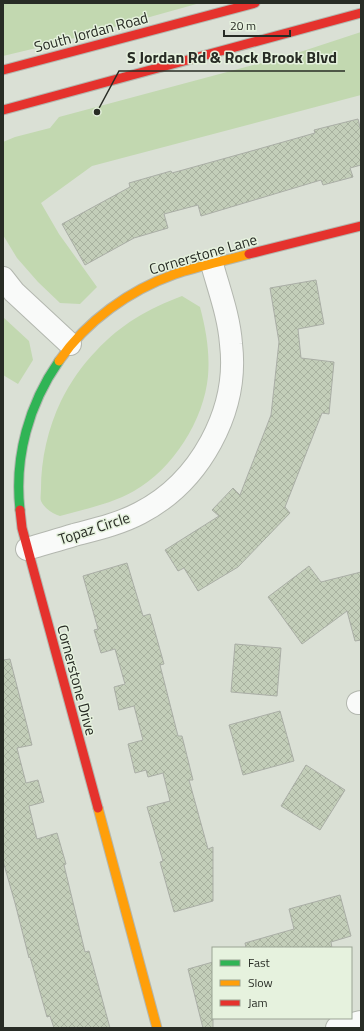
<svg xmlns="http://www.w3.org/2000/svg" width="364" height="1031" font-family="'Titillium Web',sans-serif">
<defs>
<pattern id="building-cross-hatch" width="8" height="8" patternUnits="userSpaceOnUse"><rect width="8" height="8" fill="#c3ceb9"/><path d="M0 0l8 8M0 8l8-8" fill="none" stroke="#a8b19f"/></pattern>
</defs>
<rect width="100%" height="100%" fill="#dae0d5"/>
<path fill="#c2d8b0" d="M3 3H200L53 44 3 56Z
M361 32V95L92 166 41 203 59 234 97 287 80 304 60 303 38 282 17 258 3 235V142L15 137 50 128 59 117 291 55Z
M182 296 200 307C206 330 210 352 208 376 204 420 173 469 134 491 111 504 85 509 60 516 53 514 44 508 41 501 40 498 41 493 41 489 41 459 48 428 61 401 70 383 82 365 96 351 121 324 148 309 182 296Z
M3 317 29 341 33 360 18 384 3 375Z"/>
<path fill="url(#building-cross-hatch)" stroke="#aaaea6" d="M358 119 361 131V165L350 168 353 177 323 185 321 180 201 216 198 205 164 214 168 228 134 238 85 265 62 224 130 187 129 183 171 171 172 173 255 150 315 133 314 130Z
M316 280 324 324 298 329 301 358 334 362 329 414 322 413 285 507 290 513 238 567 198 591 184 568 178 571 165 550 219 516 212 510 233 488 240 495 271 415 279 342 270 288Z
M127 563 143 616 150 614 164 664 160 665 178 736H182L193 780H189L208 849 213 847V901L174 912 160 862 163 861 147 807 170 801 163 773 148 777 146 770 135 773 128 744 143 740 134 706 119 710 114 687 125 684 115 649 101 653 94 630 98 629 83 576Z
M309 566 321 582 361 572V640L355 641 347 611 302 644 268 597Z
M235 644 281 648 277 696 231 692Z
M10 659 32 745 17 748 26 783 38 780 44 802 29 806 37 839 57 833 66 864 64 865 85 952 89 951 110 1028H54L50 1016 47 1017 30 957 29 958 15 903 3 861V660Z
M280 711 294 761 243 775 229 725Z
M306 765 345 790 320 830 281 806Z
M340 895 351 936 331 942 332 948H246L245 943 294 929 289 909Z
M213 962V1028H203L188 969Z"/>
<g fill="none" stroke-linecap="round" stroke-linejoin="round">
<g stroke="#b3b7af" stroke-width="24">
<path id="street" d="M3 278 14 292 70 344
M27 549C43 544 58 540 74 535 97 529 119 524 140 513 200 482 239 411 231 344 229 316 219 290 212 264
M358 703 361 702
M337 1028 361 1022"/>
</g>
<g stroke="#b3b7af" stroke-width="11">
<path id="fast" d="M20 510C14 457 29 404 59 361"/>
</g>
<g stroke="#b3b7af" stroke-width="11">
<path id="slow" d="M59 361C86 321 130 290 175 274 199 266 224 261 249 254
M98 808 157 1028"/>
</g>
<g stroke="#b3b7af" stroke-width="11">
<path id="jam" d="M3 70 255 3
M3 110 361 13
M249 254 361 226
M20 510 22 528 98 808"/>
</g>
<use href="#street" stroke="#f9faf9" stroke-width="22"/>
<use href="#fast" stroke="#30b455" stroke-width="9"/>
<use href="#slow" stroke="#ff9f0a" stroke-width="9"/>
<use href="#jam" stroke="#e5322d" stroke-width="9"/>
</g>
<g text-anchor="middle" dominant-baseline="central" stroke-width="3" stroke-linejoin="round" paint-order="stroke">
<g font-size="15" fill="#282c25" stroke="#e6f2de">
<text transform="translate(91 32) rotate(-15)">South Jordan Road</text>
<text transform="translate(203 254) rotate(-16)">Cornerstone Lane</text>
<text transform="translate(94 528) rotate(-18)">Topaz Circle</text>
<text transform="translate(77 680) rotate(75)">Cornerstone Drive</text>
</g>
</g>
<path fill="none" stroke="#282c25" stroke-width="1.5" d="M97 112L119 71H345"/>
<circle fill="#282c25" stroke="#e6f2de" stroke-width="1.5" cx="97" cy="112" r="4"/>
<g font-size="16" text-anchor="middle" font-weight="bold" fill="#282c25" stroke="#e6f2de" stroke-width="3" stroke-linejoin="round" paint-order="stroke">
<text x="232" y="63">S Jordan Rd &amp; Rock Brook Blvd</text>
</g>
<rect width="364" height="1031" fill="none" stroke="#282c25" stroke-width="8"/>
<rect x="212" y="947" width="140" height="72" fill="#e6f2de" stroke="#9aa394"/>
<rect x="220" y="960" width="20" height="6" fill="#30b455" stroke="#9aa394"/>
<text x="248" y="967" font-size="12" fill="#282c25">Fast</text>
<rect x="220" y="980" width="20" height="6" fill="#ff9f0a" stroke="#9aa394"/>
<text x="248" y="987" font-size="12" fill="#282c25">Slow</text>
<rect x="220" y="1000" width="20" height="6" fill="#e5322d" stroke="#9aa394"/>
<text x="248" y="1007" font-size="12" fill="#282c25">Jam</text>
<path d="M224 30v6h66v-6" fill="none" stroke="#282c25" stroke-width="2"/>
<text x="230" y="30" font-size="12" fill="#282c25" stroke="#e6f2de" stroke-width="3" paint-order="stroke">20 m</text>
</svg>
